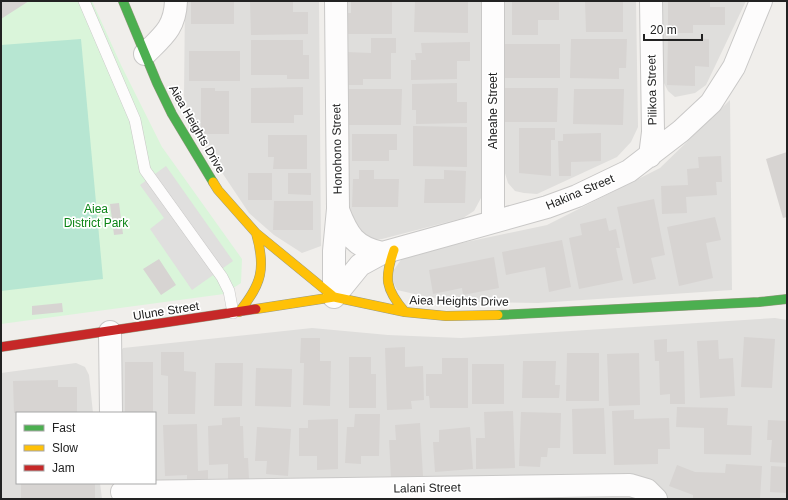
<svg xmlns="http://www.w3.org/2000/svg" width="788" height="500" font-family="Arial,sans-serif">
<rect width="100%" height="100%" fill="#f0eeeb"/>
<path fill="#dfdedc" d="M185 1H319L321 246 302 253 274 235 249 213 197 135 188 117 184 96Z
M342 1H481V198L474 211 463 218 382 239 362 241 345 225Z
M502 1H636L638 127 631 142 617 157 537 194 524 193 515 191 508 183 504 170Z
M662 1H746L706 85 695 93 675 97 668 91 663 81Z
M730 100 732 290 538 303 475 302 428 297 397 290 390 275 403 257 438 248 547 225 660 168Z
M775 318 787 320V499H124L155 483V413H115L113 364 123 348 312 328 388 335 461 338Z
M76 363 85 367 89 375 93 413H17V483H100L102 499H1V373Z"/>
<path fill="#daf5da" d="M1 1H92L121 65 162 147 242 259 241 283 224 294 1 324Z"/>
<path fill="#b7e6d2" d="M81 39 103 279 1 291V45Z"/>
<path fill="#e0dfde" d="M166 166 233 261 192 290 150 229 164 218 140 185Z"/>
<path fill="#d7d4d2" d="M1 1H29L1 19Z
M191 1H234V24H191Z
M250 1H293V12H308V34L251 35Z
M351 1H392V34H343V13H351Z
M415 1H468V33L414 32Z
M512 1H559V20H538V35H512Z
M585 1H623V32H586Z
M668 1H710V7H725V25H693V33H672V25H668Z
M371 38H396V53H391V79H363V85H345L346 52 371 53Z
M668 38 709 39V67L695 66V86L667 85Z
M571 39H627L626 68H619V79L570 78Z
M251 40H303V55H309V79H287V75H251Z
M470 42V61H457V79L411 80V60H416L415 53H422L421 43Z
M505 44H560V78H504Z
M189 51H240V81H189Z
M457 83V102H467V123L416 124V110H412V84Z
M303 87V115H294V123H251V88Z
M201 88H215V91H229V134H201Z
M505 88H558L557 122H505Z
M348 89H402L401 125H347Z
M574 89H624L623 125 573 124Z
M413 126 467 127V167L413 166Z
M519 128H555V140H551V176L519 173Z
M601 133V161L571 162V176H559L558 141H563V134Z
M352 134H397V150H389V161H352Z
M268 135H307V169H273L274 157H268Z
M787 152V217L783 218 766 159Z
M721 156 722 182H716L717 195 686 197 687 213 662 214 661 186 688 185 687 169 699 168 698 157Z
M359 170H374V179H399L398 207H352L353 179H359Z
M444 170 466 171 465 203H424L425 179H444Z
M248 173H272V200H248Z
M288 173H311V195L288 194Z
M654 199 665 255 651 258 656 279 633 284 617 207Z
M274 201H313V230H273Z
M119 203 123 234 114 235 110 204Z
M715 217 721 240 706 243 713 278 679 286 667 227Z
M606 218 609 231 616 229 620 248H616L623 280 579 289 569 238 582 235 580 224Z
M562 240 571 287 549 292 545 267 506 275 502 252Z
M494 257 499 288 463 295 462 288 433 294 429 270Z
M159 259 176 285 161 295 143 269Z
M62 303 63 312 32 315V306Z
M744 337 775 339 772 388 741 387Z
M301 338H320V361H331L330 406 303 405 304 363H300Z
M667 339V352L684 351 685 404H670V394L660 395 659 361H655L654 340Z
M718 340 719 359 733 358 735 396 700 398 697 341Z
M405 347V367L423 366 424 400 411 401 412 409 387 410 385 348Z
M161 352H184V371L196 372 195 414H168V376L161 375Z
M567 353H599V401H566Z
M639 353 640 405 609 406 607 354Z
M349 357H371V374H376V408H349Z
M442 358H468V408H430L429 396H426V374H442Z
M523 361H556L555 385H560L559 398H522Z
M125 362H153V413H125Z
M215 363H243L242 406H214Z
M472 364H504V404H472Z
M256 368 292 369 291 407 255 406Z
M58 380V387H77V412L14 413 13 381Z
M677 407 728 408 727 425 752 426 751 455 704 454V428L676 427Z
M604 408 606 454H573L572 409Z
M634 410V419L669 418 670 449H658V464L614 465 612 411Z
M513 411 515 468 476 469V438H485L484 412Z
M521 412 561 413 560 448H548L547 457H541L540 467 519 466Z
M355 414H380L379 456H361V464L345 463 347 427H354Z
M240 417V426H243L244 458H248L249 480H228V464L209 465 208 426 222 425V418Z
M338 419V469L317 470V456H299V428H308V420Z
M768 420 787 421V463L770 462 772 440H767Z
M420 423 423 476 391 478 389 440H396L395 425Z
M197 424 198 471 208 470V481L187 482V475L165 476 163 425Z
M257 427 291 429 288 476 266 474 267 461H255Z
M470 427 473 469 435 472 433 442H439V430Z
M726 464 762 466 760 499H693V495L669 486 677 465 695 472 725 473Z
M771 466 787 467V493L770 492Z
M21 483 95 484V499H21Z"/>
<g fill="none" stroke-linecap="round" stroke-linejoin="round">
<g stroke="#c9c8c7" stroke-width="12">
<path id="lane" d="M84 1 135 120 145 170 222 277 229 291 233 313"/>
</g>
<g stroke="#c9c8c7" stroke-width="24">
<path id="street" d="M493 1V222
M145 54C163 36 175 28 176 1
M650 156 653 132 651 1
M338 210C348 236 355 247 382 253
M334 297 360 265 382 253 547 207 577 196 629 171 681 131 711 103 734 67 761 1
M334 297V251L338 209 336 1
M110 332 111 413
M122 492 630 485 647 490 656 499"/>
</g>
<g stroke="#999a82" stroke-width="10">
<path id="fast" d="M123 1 157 83 172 114 213 182
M498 315 759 302 787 299"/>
</g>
<g stroke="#999a82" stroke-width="10">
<path id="slow" d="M213 182 218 190 256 233 334 297 405 312 446 316 498 315
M394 250C384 278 385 289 405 312
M256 309 334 297
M239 312C262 284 266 268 256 233"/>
</g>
<g stroke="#999a82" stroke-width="10">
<path id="jam" d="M1 347 256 309"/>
</g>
<use href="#lane" stroke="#fdfcfc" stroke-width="11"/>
<use href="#street" stroke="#fdfcfc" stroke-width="22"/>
<use href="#fast" stroke="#4caf50" stroke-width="9"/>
<use href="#slow" stroke="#ffc107" stroke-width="9"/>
<use href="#jam" stroke="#c62828" stroke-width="9"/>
</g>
<g text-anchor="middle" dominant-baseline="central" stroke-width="3.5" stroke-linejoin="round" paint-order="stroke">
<g font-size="12" fill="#222" stroke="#fff">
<text transform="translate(652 90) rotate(-91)">Pilikoa Street</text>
<text transform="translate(493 111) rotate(-90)">Aheahe Street</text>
<text transform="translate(197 129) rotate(60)">Aiea Heights Drive</text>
<text transform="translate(337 149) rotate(-91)">Honohono Street</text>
<text transform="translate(580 192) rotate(-23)">Hakina Street</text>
<text transform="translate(459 301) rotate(1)">Aiea Heights Drive</text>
<text transform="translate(166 311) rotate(-9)">Ulune Street</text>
<text transform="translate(427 488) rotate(-1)">Lalani Street</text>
</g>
<g font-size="12" fill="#0c8416" stroke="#fff">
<text x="96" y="209">Aiea<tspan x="96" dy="14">District Park</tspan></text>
</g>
</g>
<rect width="788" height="500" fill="none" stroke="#222222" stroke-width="4"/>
<rect x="16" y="412" width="140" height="72" fill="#ffffff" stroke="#a7a7a7"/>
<rect x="24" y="425" width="20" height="6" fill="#4caf50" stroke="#a7a7a7"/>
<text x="52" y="432" font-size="12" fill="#222222">Fast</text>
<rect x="24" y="445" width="20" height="6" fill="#ffc107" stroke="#a7a7a7"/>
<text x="52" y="452" font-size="12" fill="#222222">Slow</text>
<rect x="24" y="465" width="20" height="6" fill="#c62828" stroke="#a7a7a7"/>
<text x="52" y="472" font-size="12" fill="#222222">Jam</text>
<path d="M644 34v6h58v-6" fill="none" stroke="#222222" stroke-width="2"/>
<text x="650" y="34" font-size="12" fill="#222222" stroke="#ffffff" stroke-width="3" paint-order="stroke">20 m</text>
</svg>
